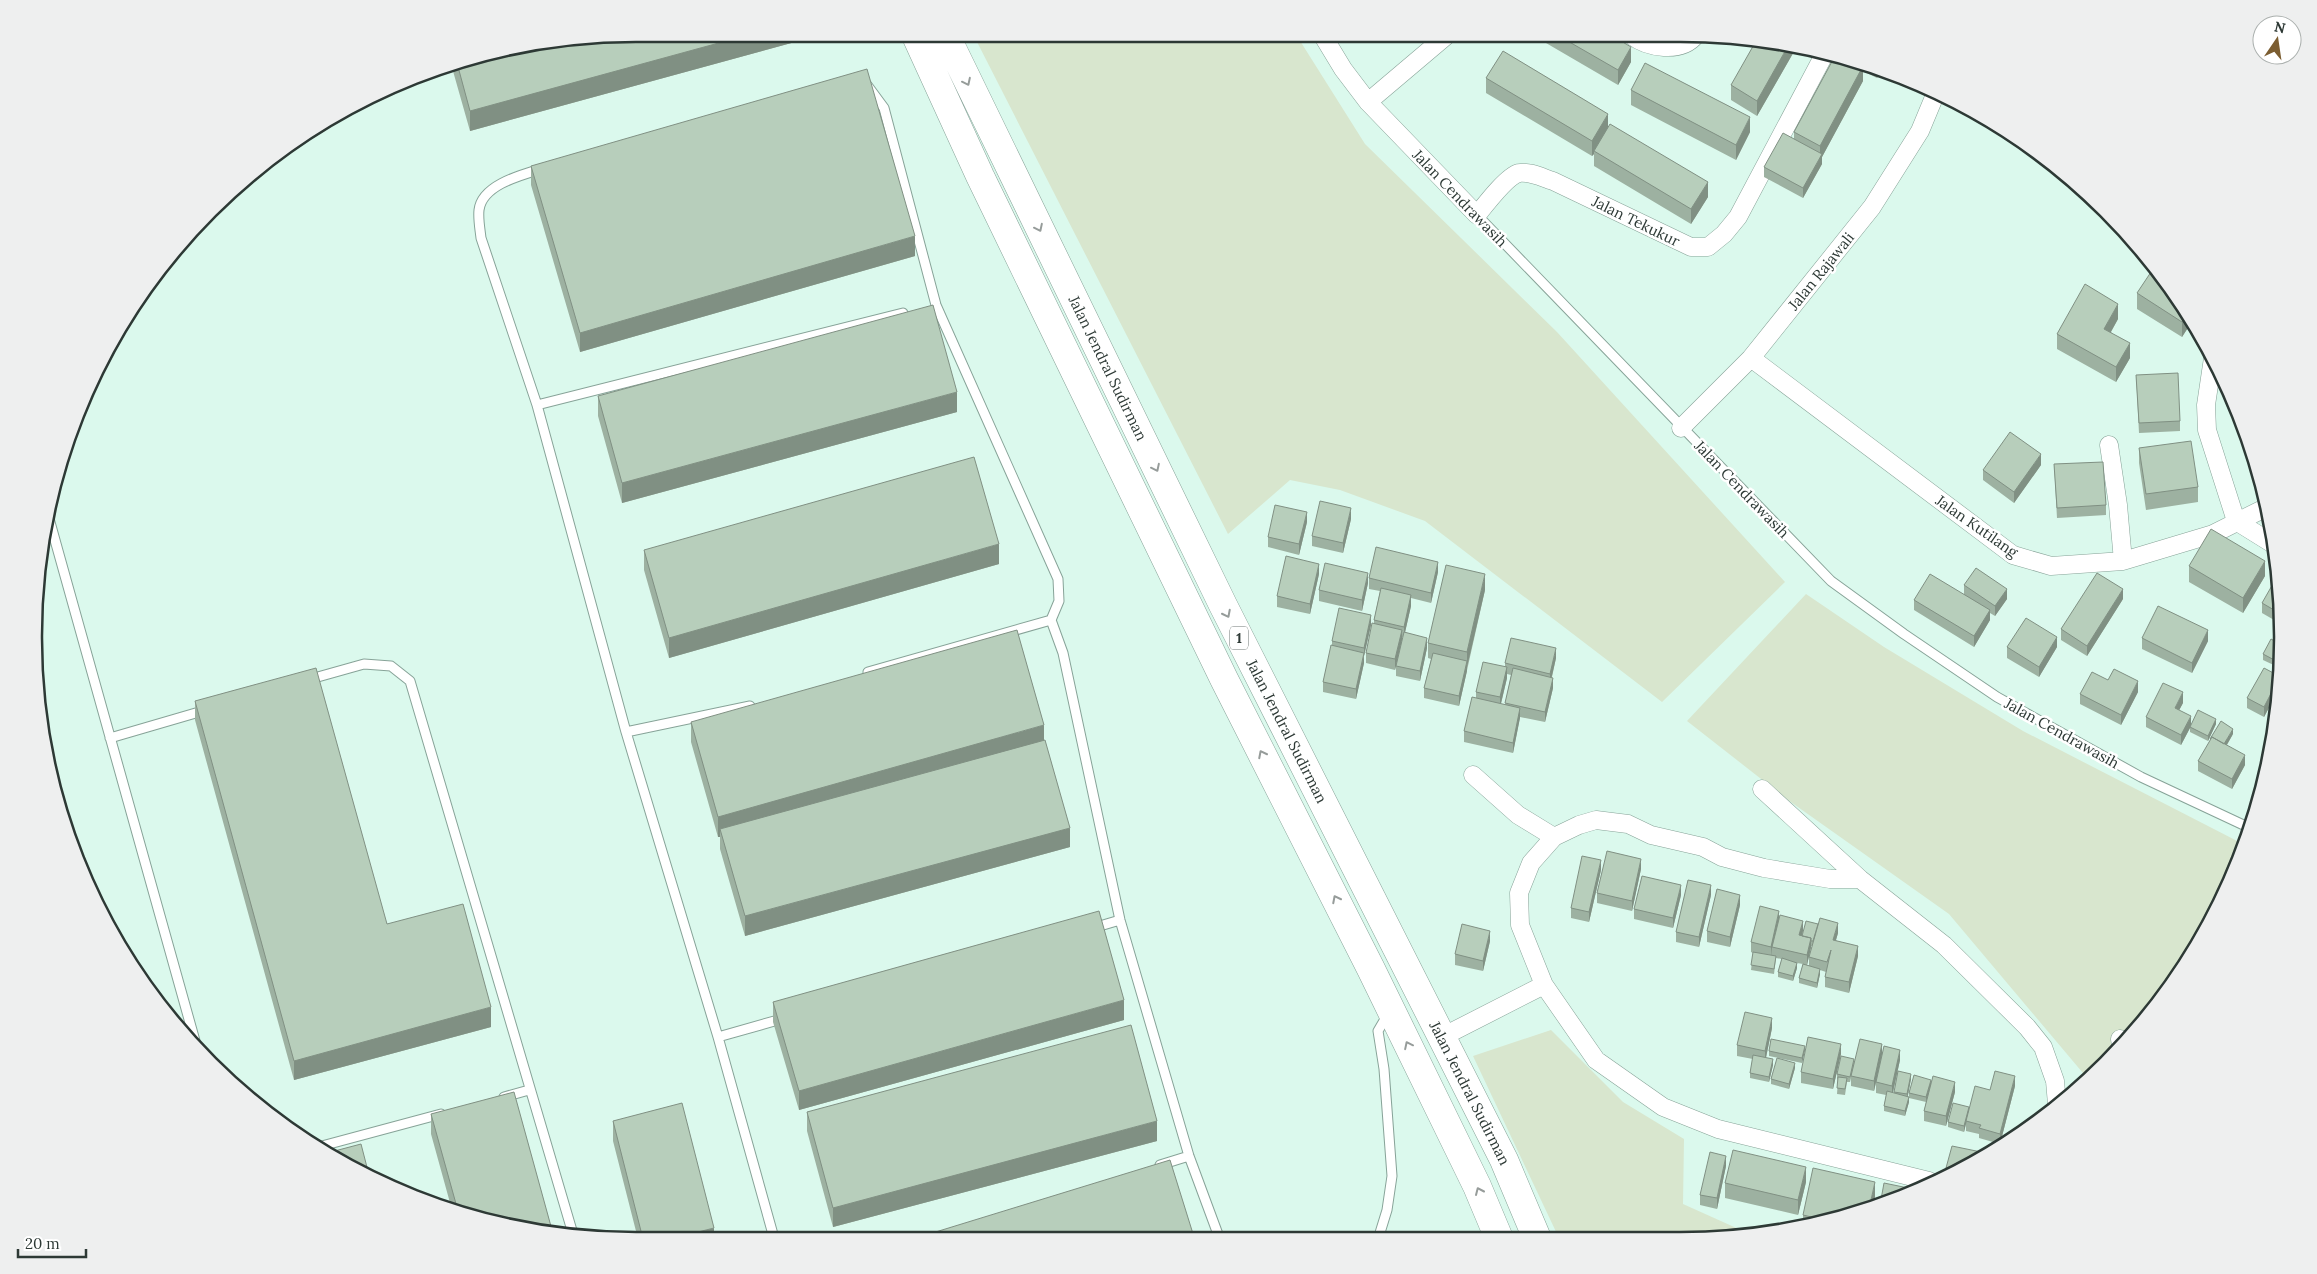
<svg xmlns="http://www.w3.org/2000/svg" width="2317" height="1274" font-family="Lora,serif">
<rect width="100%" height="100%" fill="#dbf9ed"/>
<path fill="#d8e6ce" d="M1297 36 1365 144 1557 332 1785 582 1662 702 1425 521 1340 490 1290 480 1228 534 975 38Z
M1806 594 1884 647 2023 731 2245 845 2202 939 2107 1063 2088 1079 1949 914 1788 800 1687 721Z
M1551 1030 1623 1102 1684 1139 1683 1204 1752 1235 1558 1236 1473 1056Z"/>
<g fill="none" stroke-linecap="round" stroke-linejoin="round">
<g stroke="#87a398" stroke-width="11">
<path id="service" d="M867 85 884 108 936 305 1058 579 1059 601 1051 620 868 672
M541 169C521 175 482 185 479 210 478 219 480 229 481 238L537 405 626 732 718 1037 774 1238
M1477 215 1831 581 1904 634 1997 697 2141 777 2252 829
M537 405 903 313
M48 515 197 1048
M1051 620 1063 653 1120 920 1189 1156 1219 1237
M307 680 364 664 391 666 410 681 573 1234
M626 732 750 706
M110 738 206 710
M1093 928 1120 920
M718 1037 785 1018
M504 1097 529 1090
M318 1147 441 1114
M1160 1165 1189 1156
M1379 1236 1387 1210 1392 1176 1384 1069 1378 1031 1388 1014"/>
</g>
<g stroke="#87a398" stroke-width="19">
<path id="minor" d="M1631 35C1647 48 1681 54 1696 35
M1323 36 1343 69 1368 102 1477 215C1485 205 1507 176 1519 173 1530 171 1543 178 1553 181L1691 247H1708L1724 234 1738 217 1825 53
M1368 102 1446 36
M1751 358 2013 555 2051 566 2123 561 2213 534 2267 507
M2213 358 2206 405 2207 430 2236 521
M1681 428 1751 358 1872 207 1920 131 1935 95
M2109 445 2118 505 2123 561
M2236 521 2273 544
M1473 775 1518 815 1554 837 1579 825 1596 820 1628 824 1651 835 1703 847 1722 857 1764 868 1830 879H1860
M1762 789 1860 879 1944 945 2027 1027 2043 1047 2055 1081 2057 1104
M1554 837 1531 863 1519 893 1520 925 1544 985 1596 1060 1663 1107 1718 1129 1929 1181
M1442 1037 1544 985
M2120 1039 2121 1045"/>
</g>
<g stroke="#87a398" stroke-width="29">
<path id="trunk" d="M917 38 980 176 1224 679 1371 969 1477 1186 1498 1236
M947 38 1223 605 1504 1160 1536 1236"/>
</g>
<use href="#service" stroke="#fff" stroke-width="9"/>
<use href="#minor" stroke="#fff" stroke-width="18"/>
<use href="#trunk" stroke="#fff" stroke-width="28"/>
</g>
<path fill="#9db1a1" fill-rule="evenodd" d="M1611 35 1631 62 1618 85 1534 36Z
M806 38V39L470 131 451 64 558 39Z
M1796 48 1757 116 1731 100V85Z
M1836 54 1880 72 1877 78 1863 71V81L1822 157V164L1803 198 1764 177V167L1794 139V132Z
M1486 78 1608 127 1708 197 1691 224 1594 166V154L1592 156 1486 93Z
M1631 90 1750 132 1736 160 1631 105Z
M531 166 915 256 580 352 531 185Z
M2137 293 2191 323 2182 337 2137 309Z
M2118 319 2111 332 2130 358 2116 382 2057 349V334Z
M2136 375 2180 421V431L2139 433Z
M598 396 957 412 622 503 598 416Z
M2245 433 2250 446 2245 445Z
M2139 448 2198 487V502L2146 510 2139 463Z
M2054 464 2106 505V515L2057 518Z
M2041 465 2014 503 1983 480V470Z
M1351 519 1343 553 1312 546V536Z
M1307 522 1299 555 1268 547V537Z
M644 550 999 564 669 658 644 570Z
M2189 566 2265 576 2243 613 2189 582Z
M1438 572 1431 603 1411 598V606L1405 632 1427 648 1420 681 1396 676V666L1403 637H1402V640L1395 670 1366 663V653L1374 624V620L1380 591 1369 589V578Z
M1319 574 1310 614 1277 607V596Z
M1368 583 1362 611 1319 601V590Z
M1964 585 2007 599 1995 616 1990 613V620L1974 647 1914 610V600L1964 594Z
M1485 590 1459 706 1424 698V688L1431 659 1428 658V643Z
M2282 598 2281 624 2262 613V603Z
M2123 599 2087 656 2061 640V629Z
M1371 625 1364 656V663L1356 699 1323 692V682L1332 645V641Z
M2142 638 2208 641 2192 673 2142 649Z
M2280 644V668L2263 660V654Z
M2007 647H2057L2039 677 2007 658Z
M1556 658 1552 677 1553 688 1545 722 1520 717 1513 753 1464 742V731L1476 698V692L1505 667V663ZM1507 674 1511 675 1505 705 1501 704 1507 678Z
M2279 676V689L2264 717 2247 708V698Z
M2108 680 2138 692 2121 725 2080 704V694Z
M195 701 387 924 491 1027 294 1080 195 720Z
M2183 703 2179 710 2191 725 2216 724 2208 741 2190 732V728L2181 745 2146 727V717Z
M691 722 1044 740 1070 847 745 936 720 849V837H718L691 742Z
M2233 734 2227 745 2245 765 2232 789 2198 771V761Z
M2271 747 2266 766 2264 764V759Z
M1641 869 1632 911 1597 903V893Z
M1601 870 1589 922 1571 918V908Z
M1681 895 1673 928 1634 919V909Z
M1711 895 1699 947 1676 942V932Z
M1740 905 1730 947 1707 942V931Z
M1779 921 1803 931 1802 936 1838 933 1836 940 1858 956 1849 993 1825 987V977L1826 972 1820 970V974L1817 988 1799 983V978L1803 964 1797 963V968L1793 981 1778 977V972L1782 959 1776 958 1774 974 1751 970 1753 953 1751 952V942ZM1811 946H1812L1809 957V966L1807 965Z
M1490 941 1483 971 1455 965V954Z
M773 1002 1124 1020 799 1110 773 1022Z
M1772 1028 1766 1058 1773 1065 1769 1082 1750 1078V1073L1753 1059 1737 1056V1045Z
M1805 1046 1802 1063 1769 1056V1051Z
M1882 1052 1900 1060 1893 1093H1894L1898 1071 1911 1079 1908 1096 1909 1102 1905 1116 1884 1111V1106L1886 1095 1876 1093V1083L1874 1091 1851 1086V1078L1850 1082H1847L1845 1095 1837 1094 1838 1080 1837 1079V1074L1854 1062Z
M1841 1054 1833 1089 1801 1083V1072Z
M1795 1068 1789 1089 1771 1084V1079Z
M1931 1085 1955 1092 1946 1126 1924 1121V1111L1926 1102 1909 1098V1093Z
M2015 1086 2000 1144 1979 1138V1134L1966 1131V1123L1964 1132 1948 1127V1122L1969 1110 1990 1090Z
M807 1112 1157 1141 833 1227 807 1131Z
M431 1114 552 1230 452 1210 431 1134Z
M613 1121 714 1239H638L613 1141Z
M1986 1153 1946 1172V1168Z
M1726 1166 1717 1209 1700 1205V1195Z
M1806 1182 1798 1215 1725 1198V1183Z
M1875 1197 1873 1208 1803 1225V1215Z"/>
<path fill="#809083" d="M737 38H806V39L470 131V111Z
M1788 46 1796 48 1757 116V101Z
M1631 47V62L1618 85V70Z
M1863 66V81L1822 157V164L1803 198V188L1820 158V146Z
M1877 71 1880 72 1877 78Z
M1608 114V129L1594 151V154L1592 156V141Z
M1750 117V132L1736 160V145Z
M1708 182V197L1691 224V209Z
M915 236V256L580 352V333Z
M2118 304V319L2104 344V329Z
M2187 315 2191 323 2182 337V322Z
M2130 343V358L2116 382V367Z
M957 392V412L622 503V483Z
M2041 454V465L2014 503V492Z
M1351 508V519L1343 553V543Z
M1307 512V522L1299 555V544Z
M999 544V564L669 658V638Z
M2265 561V576L2243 613V598Z
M1438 562V572L1431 603V593Z
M1319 564V574L1310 614V604Z
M1368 573V583L1362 611V600Z
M1485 574V590L1467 667V652Z
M2007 589V599L1995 616V606Z
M2123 589V599L2087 656V646Z
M1411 595V606L1404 637V627Z
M1990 610V620L1974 647V636Z
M1371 615V625L1364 656V663L1356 699V689L1364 655V648Z
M1402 630V640L1395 670V659Z
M2208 630V641L2192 673V663Z
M2057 637V647L2039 677V667Z
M1427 638V648L1420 681V671Z
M1556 648V658L1550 684V674Z
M1467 661V671L1459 706V696Z
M1507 667V678L1500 707V697Z
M1553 678V688L1545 722V712Z
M2279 678V689L2264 717V707Z
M2138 681V692L2121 725V715Z
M2183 692V703L2175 718V708Z
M1520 708V718L1513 753V743Z
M2191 716V726L2181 745V735Z
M2216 719V724L2208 741V736Z
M1044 725V745L720 829V837H718V817Z
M2233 729V734L2223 751V746Z
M2245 755V765L2232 789V779Z
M1070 828V847L745 936V916Z
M1641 859V869L1632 911V901Z
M1601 860V870L1589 922V912Z
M1681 885V895L1673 928V918Z
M1711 885V895L1699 947V937Z
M1740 895V905L1730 947V937Z
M1779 911V921L1772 947 1771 957V947Z
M1803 921V931L1799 945V935Z
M1838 923V933L1833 950V940Z
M1490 931V941L1483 971V961Z
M1811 938V948L1807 965V955Z
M1858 946V956L1849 993V982Z
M1797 963V968L1793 981V976Z
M1820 969V974L1817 988V983Z
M1124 1000V1020L799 1110V1091Z
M491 1007V1027L294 1080V1061Z
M1772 1018V1028L1765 1062V1051Z
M1841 1044V1054L1833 1089V1079Z
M1882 1044V1054L1874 1091V1081Z
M1805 1046V1051L1802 1063V1058Z
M1900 1050V1060L1892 1096V1086Z
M1773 1059V1065L1769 1082V1077Z
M1795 1063V1068L1789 1089V1084Z
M1911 1074V1079L1907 1099V1094Z
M2015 1076V1086L2000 1144V1134Z
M1931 1080V1085L1926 1102V1097Z
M1955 1082V1092L1946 1126V1116Z
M1909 1097V1102L1905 1116V1111Z
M1969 1107V1112L1964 1132V1126Z
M1157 1121V1141L833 1227V1208Z
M1726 1156V1166L1717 1209V1198Z
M1806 1167V1182L1798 1215V1200Z
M1875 1182V1197L1873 1208 1869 1209Z
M714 1228V1239H670Z"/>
<path fill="#b7cebb" stroke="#809083" d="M1611 35 1631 47 1618 70 1559 36Z
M737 38 470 111 457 63 558 39Z
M1756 41 1788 46 1757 101 1731 85Z
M1503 51 1608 114 1592 141 1486 78Z
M1836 54 1863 66 1820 146 1794 132Z
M1645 63 1750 117 1736 145 1631 90Z
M867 69 915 236 580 333 531 166Z
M1610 124 1708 182 1691 209 1594 151Z
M1783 133 1822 154 1803 188 1764 167Z
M2155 266 2159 270 2187 315 2182 322 2137 293Z
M2085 284 2118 304 2104 329 2130 343 2116 367 2057 334Z
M933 305 957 392 622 483 598 396Z
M2178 373 2180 421 2139 423 2136 375Z
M2010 432 2041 454 2014 492 1983 470Z
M2191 441 2198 487 2146 494 2139 448Z
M974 457 999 544 669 638 644 550Z
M2103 462 2106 505 2057 508 2054 464Z
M1320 501 1351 508 1343 543 1312 536Z
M1275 505 1307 512 1299 544 1268 537Z
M2211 529 2265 561 2243 598 2189 566Z
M1376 547 1438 562 1431 593 1369 578Z
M1286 556 1319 564 1310 604 1277 596Z
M1325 563 1368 573 1362 600 1319 590Z
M1446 565 1485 574 1467 652 1428 643Z
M1976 568 2007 589 1995 606 1964 585Z
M2097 573 2123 589 2087 646 2061 629Z
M1930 574 1990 610 1974 636 1914 600Z
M2278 575 2282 598 2281 614 2262 603Z
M1381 588 1411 595 1404 627 1374 620Z
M2158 606 2208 630 2192 663 2142 638Z
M1339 608 1371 615 1364 648 1332 641Z
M2026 618 2057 637 2039 667 2007 647Z
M1372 623 1402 630 1395 659 1366 653Z
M1017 630 1044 725 718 817 691 722Z
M1404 632 1427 638 1420 671 1396 666Z
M1511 638 1556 648 1550 674 1505 663Z
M2271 639 2280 644V663L2263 654Z
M1331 645 1364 653 1356 689 1323 682Z
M1433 653 1467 661 1459 696 1424 688Z
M1483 662 1507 667 1500 697 1476 692Z
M316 668 387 924 463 904 491 1007 294 1061 195 701Z
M1513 668 1553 678 1545 712 1505 703Z
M2264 668 2279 676V678L2264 707 2247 698Z
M2114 669 2138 681 2121 715 2080 694 2092 672 2108 680Z
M2163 683 2183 692 2175 708 2191 716 2181 735 2146 717Z
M1472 697 1520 708 1513 743 1464 731Z
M2198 710 2216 719 2208 736 2190 727Z
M2221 721 2233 729 2224 744 2212 737 2210 739Z
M2212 737 2245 755 2232 779 2198 761Z
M1045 740 1070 828 745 916 720 829Z
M2271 747 2267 761 2264 759Z
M1607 851 1641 859 1632 901 1597 893Z
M1582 856 1601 860 1589 912 1571 908Z
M1642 876 1681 885 1673 918 1634 909Z
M1688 880 1711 885 1699 937 1676 932Z
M1717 889 1740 895 1730 937 1707 931Z
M1760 906 1779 911 1771 947 1751 942Z
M1099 911 1124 1000 799 1091 773 1002Z
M1780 915 1803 921 1799 935 1811 938 1807 955 1772 947Z
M1820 918 1838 923 1833 940 1858 946 1849 982 1825 977 1831 950 1827 962 1809 957Z
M1806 921 1818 924 1813 941H1811V938L1802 936Z
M1462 924 1490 931 1483 961 1455 954Z
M1753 952 1776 956 1774 969 1751 965Z
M1782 958 1797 963 1793 976 1778 972Z
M1803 964 1820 969 1817 983 1799 978Z
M1745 1012 1772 1018 1765 1051 1737 1045Z
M1131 1025 1157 1121 833 1208 807 1112Z
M1808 1037 1841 1044 1833 1079 1801 1072Z
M1771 1039 1805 1046 1802 1058 1769 1051Z
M1860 1039 1882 1044 1874 1081 1851 1076Z
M1884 1046 1900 1050 1892 1086 1876 1082Z
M1753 1055 1773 1059 1769 1077 1750 1073Z
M1841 1056 1854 1059 1850 1077 1837 1074Z
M1777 1058 1795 1063 1789 1084 1771 1079Z
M1898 1071 1911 1074 1907 1094 1894 1092Z
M1995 1071 2015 1076 2000 1134 1979 1128 1981 1125 1966 1121 1975 1086 1990 1090Z
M1914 1075 1931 1080 1926 1097 1909 1093Z
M1933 1076 1955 1082 1946 1116 1924 1111Z
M1838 1077 1847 1078 1845 1089 1837 1088Z
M1887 1091 1909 1097 1905 1111 1884 1106Z
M514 1092 552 1230 458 1211 431 1114Z
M682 1103 714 1228 670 1239H643L613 1121Z
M1953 1103 1969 1107 1964 1126 1948 1122Z
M361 1144 369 1175 335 1159 327 1153Z
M1952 1146 1986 1153 1952 1170 1946 1168Z
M1733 1150 1806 1167 1798 1200 1725 1183Z
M1710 1152 1726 1156 1717 1198 1700 1195Z
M1170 1160 1194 1237 916 1238Z
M1813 1168 1875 1182 1869 1209 1824 1220 1803 1215Z
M1884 1183 1913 1189 1880 1205Z"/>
<defs><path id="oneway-chevron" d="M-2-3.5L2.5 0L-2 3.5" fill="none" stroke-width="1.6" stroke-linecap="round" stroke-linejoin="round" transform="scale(1.25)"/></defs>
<g stroke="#969c9a">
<use href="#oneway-chevron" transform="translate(967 82) rotate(64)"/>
<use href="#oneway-chevron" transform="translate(1039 228) rotate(64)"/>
<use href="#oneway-chevron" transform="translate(1156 468) rotate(64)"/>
<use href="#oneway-chevron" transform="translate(1227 614) rotate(63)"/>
<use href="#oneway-chevron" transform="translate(1262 754) rotate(-117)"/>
<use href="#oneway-chevron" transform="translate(1336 899) rotate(-117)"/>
<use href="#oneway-chevron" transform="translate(1408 1045) rotate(-116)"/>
<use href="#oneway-chevron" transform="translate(1479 1191) rotate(-114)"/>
</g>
<g text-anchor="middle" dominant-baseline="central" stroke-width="5" stroke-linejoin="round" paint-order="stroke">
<rect fill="#fff" stroke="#6c7472" stroke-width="1" x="1230" y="626.5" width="18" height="23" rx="4"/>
<g font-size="14" font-weight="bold" fill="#2d3935">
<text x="1239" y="638">1</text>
</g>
<g font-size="15" fill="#2d3935" stroke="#fff">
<text transform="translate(1460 198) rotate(46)">Jalan Cendrawasih</text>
<text transform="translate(1636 221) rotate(26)">Jalan Tekukur</text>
<text transform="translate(1821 271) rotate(-51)">Jalan Rajawali</text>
<text transform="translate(1108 368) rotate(64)">Jalan Jendral Sudirman</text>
<text transform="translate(1742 489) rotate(46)">Jalan Cendrawasih</text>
<text transform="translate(1977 526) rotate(35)">Jalan Kutilang</text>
<text transform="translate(1287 731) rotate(63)">Jalan Jendral Sudirman</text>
<text transform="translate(2062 733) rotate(29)">Jalan Cendrawasih</text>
<text transform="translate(1470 1093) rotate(63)">Jalan Jendral Sudirman</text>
</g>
</g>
<path d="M0 0H2317V1274H0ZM636 42H1680A594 594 0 0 1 2274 636V638A594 594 0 0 1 1680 1232H636A594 594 0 0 1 42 638V636A594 594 0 0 1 636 42Z" fill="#eeefef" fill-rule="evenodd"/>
<path fill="none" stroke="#2d3935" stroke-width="2.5" d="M636 42H1680A594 594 0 0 1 2274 636V638A594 594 0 0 1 1680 1232H636A594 594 0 0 1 42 638V636A594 594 0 0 1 636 42Z"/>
<g transform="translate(2277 40) rotate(13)"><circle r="24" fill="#ffffff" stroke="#abb0ae"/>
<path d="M0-4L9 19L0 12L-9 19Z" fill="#7b5d31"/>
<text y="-8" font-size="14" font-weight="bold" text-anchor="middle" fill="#2d3935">N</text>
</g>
<path d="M18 1249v8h68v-8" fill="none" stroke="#2d3935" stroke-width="2.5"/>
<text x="25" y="1249" font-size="15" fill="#2d3935" stroke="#ffffff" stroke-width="4" paint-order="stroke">20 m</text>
</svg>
